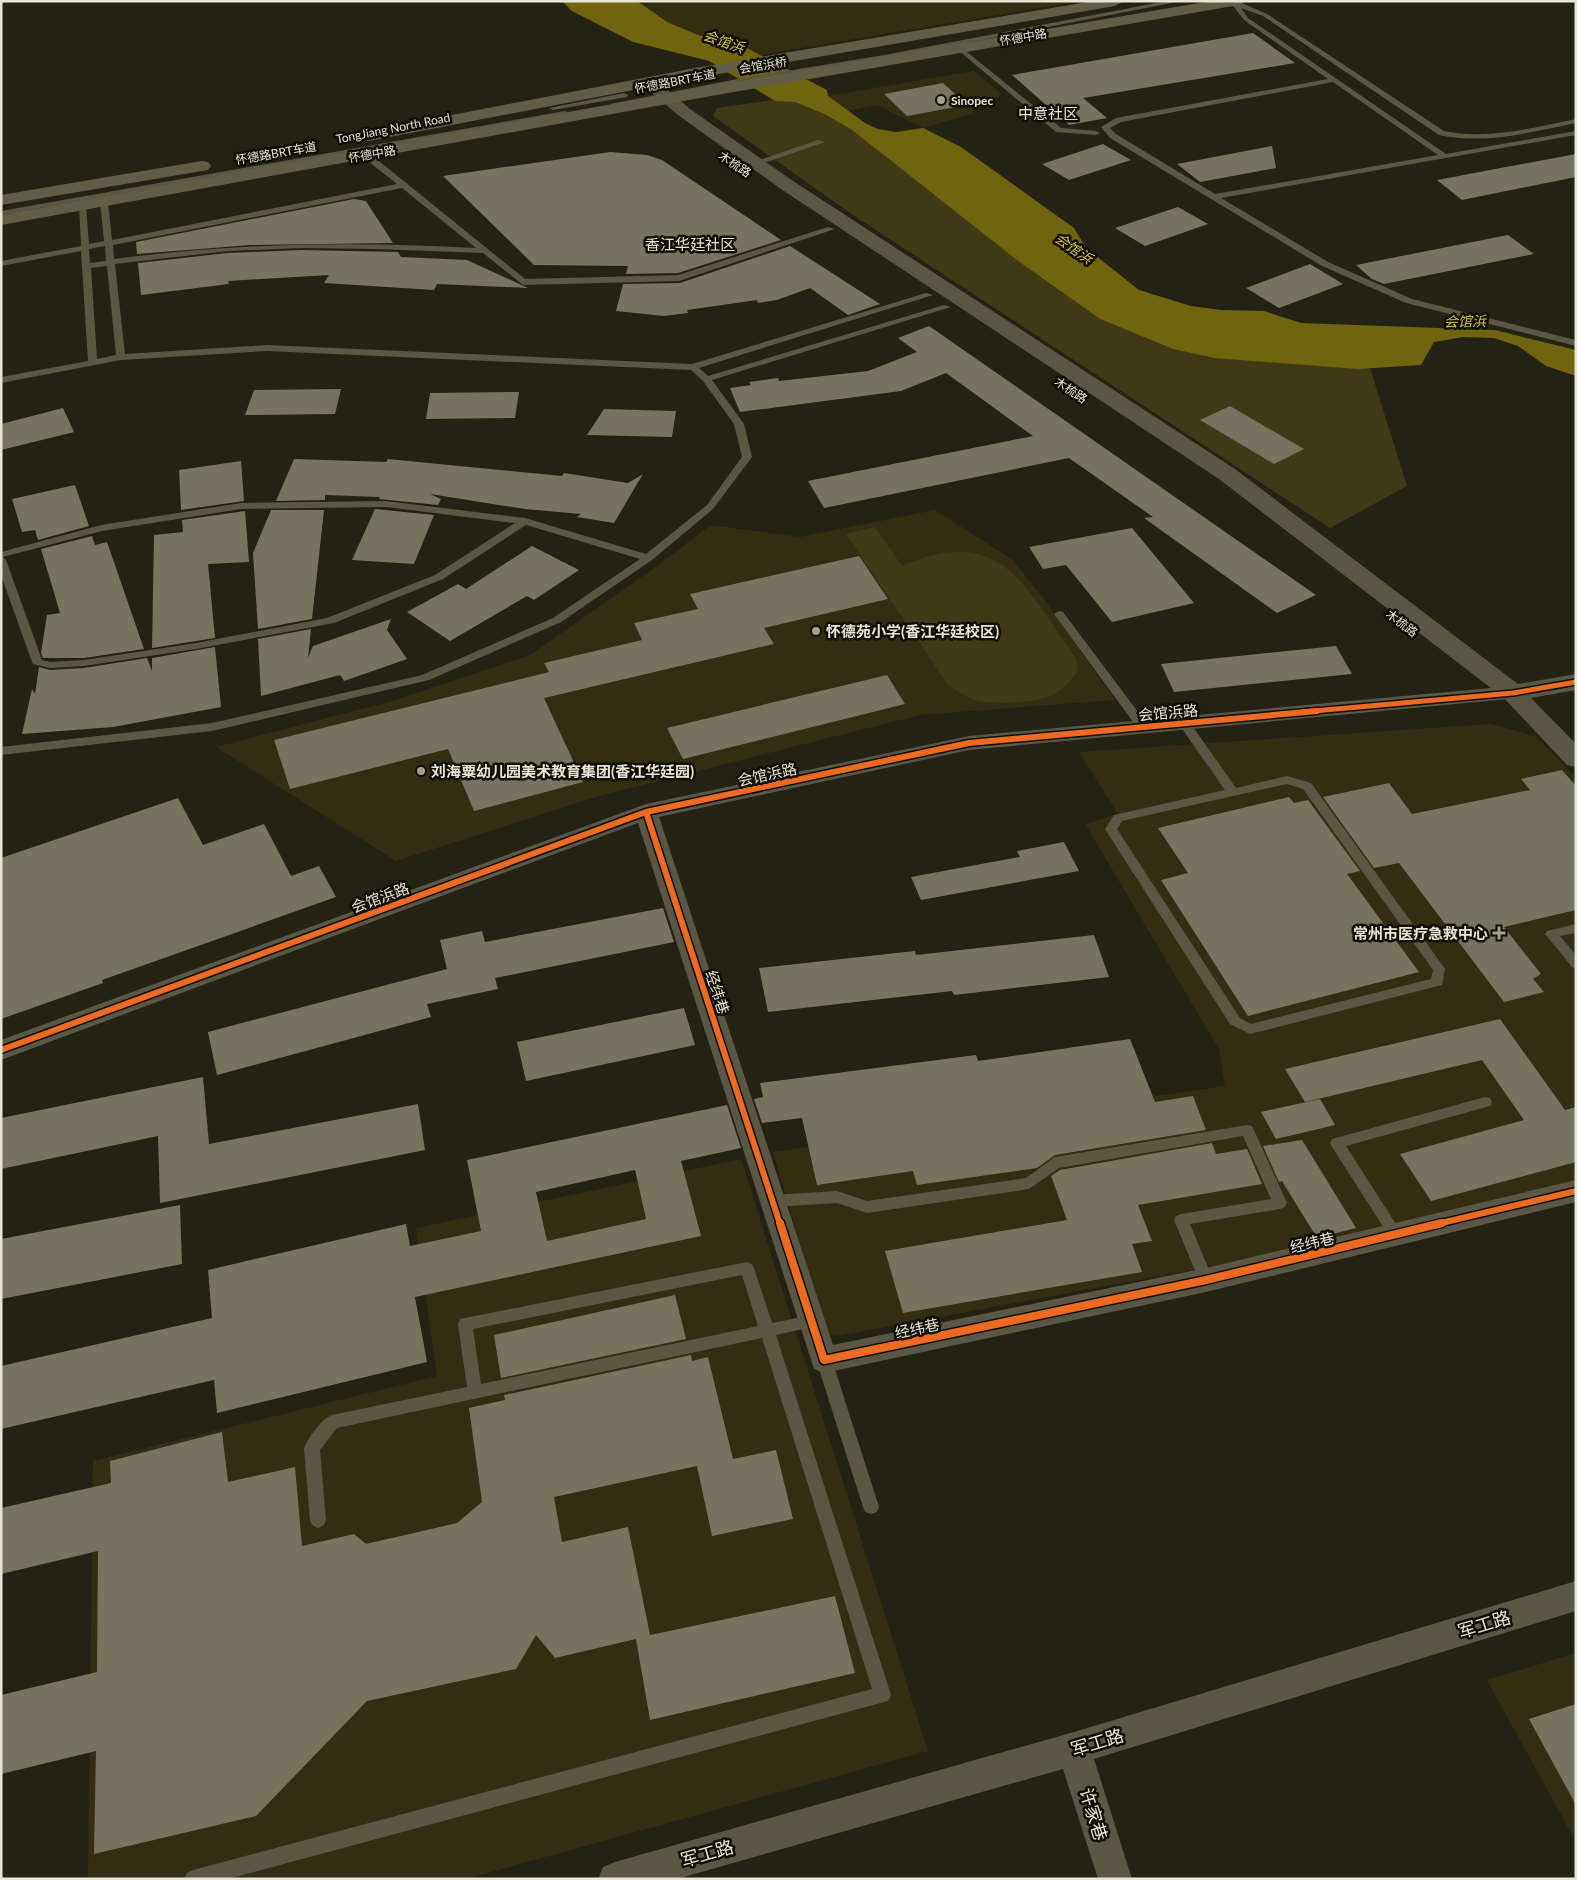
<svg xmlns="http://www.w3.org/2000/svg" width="1577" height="1880" font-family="Lato,'Noto Sans SC',sans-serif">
<rect width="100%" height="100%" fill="#242214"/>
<path fill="#332e11" d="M647 1H1082L760 55 747 48 698 35 667 22 638 3Z
M974 71 1002 94 971 114 923 128 877 105 848 111 827 96Z
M935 510 1013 560 1049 606 1115 700 920 715 599 796 396 861 216 747 389 702 530 655 650 571 711 525 800 537Z
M1490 724 1535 736 1576 777V1182L1209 1267 837 1336 826 1333 773 1152 1225 1086 1219 1049 1085 824 1118 814 1079 752Z
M741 1159 928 1751 466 1879H88L93 1461 437 1376 416 1228Z
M1576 1653V1842L1487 1680Z"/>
<path fill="#403915" d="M773 100 795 102 824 114 852 130 1018 261 1100 319 1173 349 1215 358 1370 368 1407 486 1330 528 853 215 713 116 717 108Z
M875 527 902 566C1002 522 1025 588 1076 658L1078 670C1071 680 1064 689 1053 695 1035 703 990 706 972 699 964 696 956 690 948 685L846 534Z"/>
<path fill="#70640e" d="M562 1H637L667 22 698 35 747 48 827 90 828 96 865 123 878 129 896 132 923 128 961 147 1074 228 1086 248 1139 290 1191 306 1221 310 1264 311 1301 323 1495 330 1576 350V376L1546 366 1518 346 1494 338 1463 337 1434 342 1421 365 1358 369 1214 358 1173 349 1100 319 1018 261 852 130 824 114 795 102 775 101 709 61 633 42 572 11Z"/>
<path fill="#76735e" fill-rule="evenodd" d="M1253 33 1295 63 1083 98 1107 118 1069 125 1012 75Z
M943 83 967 105 907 116 884 94Z
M1103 144 1131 160 1069 180 1042 164Z
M1272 146 1276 168 1200 182 1177 164Z
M610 152 647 155 662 160 781 240 678 273 626 274 628 266 534 265 443 176Z
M1576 154V177L1462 200 1437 180Z
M354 199 366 201 393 243 250 245 137 254 136 242Z
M1178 207 1208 224 1145 246 1115 228Z
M1508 235 1534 254 1384 284 1372 279 1356 265Z
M790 246 880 304 848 315 810 288 777 300 758 303 757 300 687 310 688 313 664 316 616 311 623 284 680 283Z
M301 250 398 252 401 257 467 260 528 288 437 284 434 290 324 283 329 275 228 281 229 284 141 295 138 263 228 253Z
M1310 264 1343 284 1279 308 1246 288Z
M929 326 1316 595 1277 613 1144 518 1153 517 1069 458 824 508 808 481 1033 436 946 373 901 391 740 412 730 388 751 385 749 382 778 378 779 381 868 371 917 352 898 338Z
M341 389 335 414 245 415 254 390Z
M519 392 515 418 426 419 430 393Z
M1230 406 1304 449 1274 464 1200 420Z
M63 408 74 432 1 450V424Z
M604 409 676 411 672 437 587 435Z
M294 459 386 462 388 459 562 476 564 473 628 483 643 474 614 523 577 517 581 514 525 509 430 494 441 499 438 505 379 499 380 497 325 495V500L276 501Z
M241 461 244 501 181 510 179 470Z
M75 485 89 526 38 540 35 530 22 532 12 499Z
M375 509 434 515 414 564 352 560Z
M271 510H324L312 619 258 629 253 553Z
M245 511 249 562 208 564 215 638 152 648 154 535 183 532 182 520Z
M1132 528 1194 603 1112 622 1066 565 1043 569 1029 547Z
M92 536 95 545 107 542 144 649 84 658H43L41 653 47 615 60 613 41 549Z
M532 546 579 570 534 600 527 596 450 641 407 612 458 584 466 589Z
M859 556 888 599 764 628 774 644 544 698 583 782 474 811 448 749 290 789 274 740 549 672 544 663 642 640 634 623 698 609 690 594Z
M391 619 387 630 407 659 344 681 340 675 261 696 258 639 311 629 308 658 313 646Z
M1336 646 1352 674 1174 692 1161 664Z
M215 647 221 707 113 727 22 734 32 689 35 694 39 667 50 670 84 668 147 658 152 671V658Z
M887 675 905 704 683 759 667 728Z
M1562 770 1576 786V910L1504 927 1541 974 1533 979 1544 992 1504 1002 1399 863 1374 868 1323 797 1389 783 1412 814 1530 790 1521 779Z
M1289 797 1294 803 1308 800 1360 871 1347 874 1419 972 1248 1016 1161 880 1188 873 1158 828Z
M178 798 203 845 264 824 291 876 319 866 336 897 102 980 103 983 1 1019V858Z
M1064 842 1079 871 921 900 911 877 1020 857 1017 851Z
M663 908 674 942 495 978 498 989 427 1004 431 1017 217 1075 208 1032 447 969 440 940 482 931 485 942Z
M1094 935 1109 977 954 995 952 991 768 1012 759 968 915 951 916 955Z
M684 1008 695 1045 526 1081 517 1042Z
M1500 1019 1565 1110 1576 1107V1162L1431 1201 1400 1154 1524 1120 1482 1060 1305 1102 1285 1069Z
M1130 1039 1155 1102 1193 1096 1206 1130 1055 1155 1037 1168 917 1185 913 1171 817 1185 802 1118 762 1123 754 1099 763 1097 760 1083 976 1055 978 1061Z
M203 1077 209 1144 418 1104 425 1150 160 1203 158 1136 1 1169V1118Z
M1320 1099 1335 1125 1276 1139 1261 1112Z
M727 1105 741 1148 681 1161 701 1236 415 1297 427 1362 217 1413 214 1380 1 1429V1366L212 1318 208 1270 406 1224 410 1246 481 1231 467 1160ZM635 1170 646 1219 547 1241 536 1192Z
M1302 1140 1356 1228 1317 1238 1282 1181 1279 1182 1263 1146Z
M1212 1143 1216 1154 1247 1149 1262 1184 1138 1205 1152 1241 1132 1244 1142 1272 903 1313 885 1251 1067 1220 1051 1176 1060 1170Z
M180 1205 182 1264 1 1299V1239Z
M675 1295 686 1339 501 1378 494 1335Z
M691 1355 692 1361 708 1357 733 1459 776 1450 793 1519 712 1536 697 1466 554 1497 562 1542 628 1527 650 1635 835 1596 855 1673 650 1720 636 1639 555 1658 536 1635 516 1669 367 1701 256 1816 94 1854 96 1751 1 1774V1695L97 1672 98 1551 1 1574V1508L111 1483 110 1461 222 1432 228 1482 295 1467 302 1546 354 1534 366 1544 457 1523 482 1502 469 1408 505 1400 504 1395Z
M1576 1704V1805L1529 1719Z"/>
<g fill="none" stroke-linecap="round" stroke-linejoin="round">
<path fill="#5a5744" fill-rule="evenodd" d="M1167 1H1182L884 59 614 106 610 104 732 80 884 55Z
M1237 1 1267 14 1444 131C1489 140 1532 128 1576 119V123C1530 132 1486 145 1439 135L1263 16 1241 8 1248 18 1446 154 1576 131V135L1221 198 1328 262 1412 299 1576 340V346L1406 303 1322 266 1110 138 1101 127 1116 118 1328 79 1244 20 1230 2ZM1333 82 1438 155 1215 194 1116 134 1110 128 1121 122Z
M958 48H962L1061 128 1096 131 1100 133 1096 135 1056 132 958 50Z
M624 93 628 95 627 97 553 110 549 108Z
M565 111 569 113 568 115 1 215V211Z
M818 140 825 142 758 165 751 163Z
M363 153H369L525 279 678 275 828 227 835 229 679 281 523 285 483 253 375 249 301 248 228 251 115 264 125 354 267 345 692 364 926 293 933 295 699 368 708 376 944 305 951 307 712 380 744 424 752 457 713 509 652 560 561 622 429 680 212 731 1 755V747L212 723 422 675 553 618 640 559 526 525 443 579 334 623 196 649 84 666 50 668 33 664 32 662 1 575V552L101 525 241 503 386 501 525 518 646 554 707 505 742 457 734 424 703 381 691 370 267 351 121 360 1 383V377L88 361 81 251 1 266V261L81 246 79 204 86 206 89 244 104 241 100 202 104 200 108 202 112 240 397 184 363 157ZM402 188 476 248C352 241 237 243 114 259L113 245ZM105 246 106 261 90 263 89 249ZM107 266 116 355 97 359 91 268ZM386 507 515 523 435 575 327 618 196 643 84 660 50 662 42 660 6 560 3 557 102 531 241 509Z
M1059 611 1063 612 1147 724 1149 727 1147 730H1139L1054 614Z
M1184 719 1188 720 1236 788 1287 776 1311 783 1443 966 1445 969 1442 985 1250 1034 1230 1024 1105 829 1114 815 1225 790 1178 723ZM1287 784 1303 789 1433 970 1431 979 1251 1024 1240 1018 1117 829 1122 821Z
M1576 924V933L1560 936 1576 955V969L1572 967 1545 934 1547 931Z
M1485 1097 1490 1098 1492 1102 1490 1106 1346 1146 1403 1235 1401 1239 1396 1241 1391 1239 1332 1147 1330 1143 1332 1139Z
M1247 1125 1252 1126 1254 1130 1287 1203 1285 1207 1280 1209 1190 1224 1213 1280 1211 1284 1206 1286 1201 1284 1199 1280 1174 1220 1176 1216 1181 1214 1271 1199 1243 1136 1059 1168 1029 1189 867 1213 837 1203 773 1207 768 1205 766 1201 768 1197 773 1195 837 1191 867 1201 1026 1178 1055 1157Z
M747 1262 752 1264 754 1268 772 1323 812 1315 817 1316 819 1321 817 1326 812 1327 776 1335 891 1695 888 1701 228 1879H184L187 1873 193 1870 872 1689 762 1338 337 1428 320 1450 326 1520 324 1525 318 1528 312 1525 310 1520 304 1448C309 1437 321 1419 332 1415L467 1387 458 1324 460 1319ZM742 1275 758 1326 481 1384 473 1329Z
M824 1353 829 1355 832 1360 879 1507 877 1512 871 1514 865 1512 863 1507 816 1360 819 1355Z"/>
<path fill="#5a5744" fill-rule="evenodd" d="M1513 686 1520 688 1523 693 1520 698 969 750 659 817 833 1345 1206 1268 1576 1180V1202L1206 1292 824 1373 814 1369 638 823 1 1060V1040L646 804 969 736Z
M1576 1581V1611L1094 1759 1132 1879H1098L1063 1769 677 1879H598L603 1867 615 1862 1074 1732Z"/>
<path fill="#5a5744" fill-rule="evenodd" d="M649 77 655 79 690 109 793 181 1235 469 1518 684 1576 674V690L1531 698 1576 744V767L1567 765 1504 698 1219 479 781 189 678 115 643 85 641 82Z"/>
<path fill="#625e46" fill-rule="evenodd" d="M1093 1 1122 2 1115 6 695 78 369 141 363 140 361 136 363 132 369 131 695 68Z
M1211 1H1246L1239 5 711 96 1 225V215L711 86Z
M202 161 208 162 211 166 208 170 1 205V195Z"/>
<g stroke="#100f05" stroke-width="8">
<path id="cycleway-far2" d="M1303 712 1513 693 1576 682"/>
</g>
<g stroke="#100f05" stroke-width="9">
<path id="cycleway-far1" d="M646 812 780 1224
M1 1050 646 812 969 743 1317 711
M1437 1224 1576 1191"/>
</g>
<g stroke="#100f05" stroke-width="11">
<path id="cycleway" d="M780 1223 824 1360 1206 1280 1442 1223"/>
</g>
<use href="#cycleway-far2" stroke="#ed6a23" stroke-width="5"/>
<use href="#cycleway-far1" stroke="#ed6a23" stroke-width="6"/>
<use href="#cycleway" stroke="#ed6a23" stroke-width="8"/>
</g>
<g fill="#a3a192" stroke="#100f05" stroke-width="2">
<circle cx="941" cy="100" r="5"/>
<circle cx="816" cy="631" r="5"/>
<circle cx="421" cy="771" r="5"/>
<path d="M1496.5 925.5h5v5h5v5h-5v5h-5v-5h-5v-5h5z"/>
</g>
<g text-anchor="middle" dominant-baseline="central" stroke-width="5" stroke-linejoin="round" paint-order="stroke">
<g font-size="12" fill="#e7e5d6" stroke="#100f05">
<text transform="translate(1023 37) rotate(-10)">怀德中路</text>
<text transform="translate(763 65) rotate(-9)">会馆浜桥</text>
<text transform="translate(675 81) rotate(-11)">怀德路BRT车道</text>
<text transform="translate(393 128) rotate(-11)">TongJiang North Road</text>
<text transform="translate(276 153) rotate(-10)">怀德路BRT车道</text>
<text transform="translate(372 154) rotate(-10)">怀德中路</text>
<text transform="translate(735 164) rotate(34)">木梳路</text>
<text transform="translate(1071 390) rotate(34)">木梳路</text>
<text transform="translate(1402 623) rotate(37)">木梳路</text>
</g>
<g font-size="12" font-weight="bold" fill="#e7e5d6" stroke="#100f05" text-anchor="start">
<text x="951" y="100">Sinopec</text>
</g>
<g font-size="14" font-style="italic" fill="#d5c352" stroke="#100f05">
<text transform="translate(724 41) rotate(19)">会馆浜</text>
<text transform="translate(1074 248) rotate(35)">会馆浜</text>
<text transform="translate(1465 321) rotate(-1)">会馆浜</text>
</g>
<g font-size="15" fill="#e7e5d6" stroke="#100f05">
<text x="1048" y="113">中意社区</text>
<text x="690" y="244">香江华廷社区</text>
</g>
<g font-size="15" font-weight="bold" fill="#e7e5d6" stroke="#100f05" text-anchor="start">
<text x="826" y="631">怀德苑小学(香江华廷校区)</text>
<text x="431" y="771">刘海粟幼儿园美术教育集团(香江华廷园)</text>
<text x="1488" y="933" text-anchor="end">常州市医疗急救中心</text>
</g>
<g font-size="15" fill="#e7e5d6" stroke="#100f05">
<text transform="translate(1168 712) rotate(-5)">会馆浜路</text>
<text transform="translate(767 774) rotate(-12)">会馆浜路</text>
<text transform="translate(380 897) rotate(-20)">会馆浜路</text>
<text transform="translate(718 992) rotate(72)">经纬巷</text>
<text transform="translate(1312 1242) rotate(-13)">经纬巷</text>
<text transform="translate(917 1328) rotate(-12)">经纬巷</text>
</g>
<g font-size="18" fill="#e7e5d6" stroke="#100f05">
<text transform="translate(1484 1624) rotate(-17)">军工路</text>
<text transform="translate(1097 1742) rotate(-17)">军工路</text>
<text transform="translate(1094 1814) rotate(73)">许家巷</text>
<text transform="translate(707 1853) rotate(-16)">军工路</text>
</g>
</g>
<rect width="1577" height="1880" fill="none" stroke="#e7e5d6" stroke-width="5"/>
</svg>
